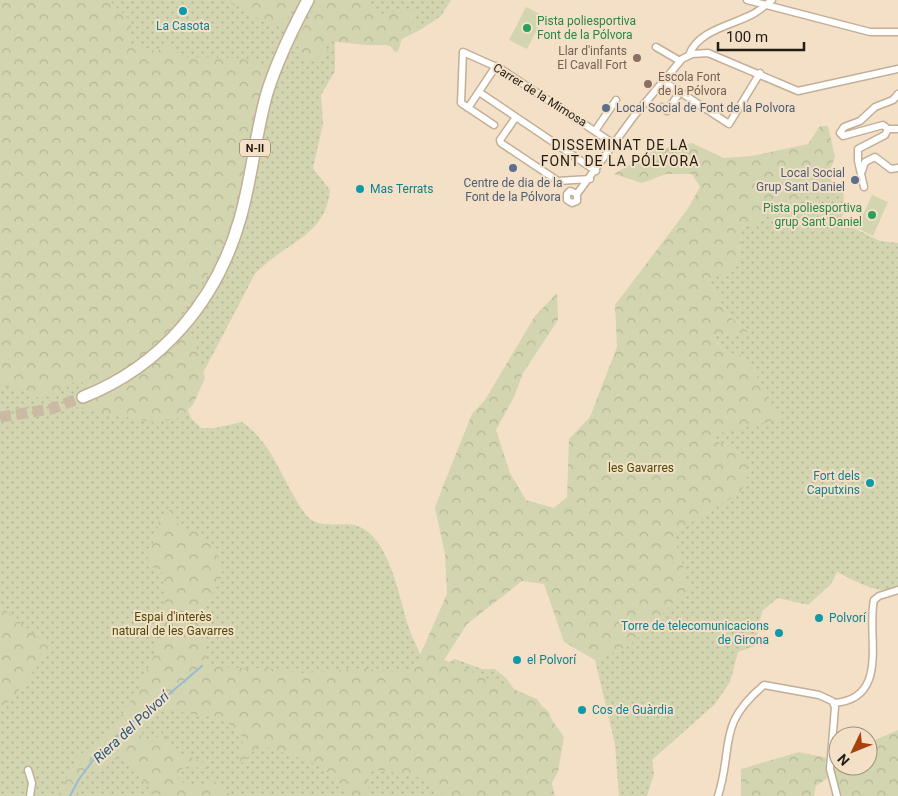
<svg xmlns="http://www.w3.org/2000/svg" width="898" height="796" font-family="Roboto,sans-serif">
<defs>
<pattern id="grass-dots" width="8" height="8" patternUnits="userSpaceOnUse" patternTransform="scale(1.25)"><rect width="8" height="8" fill="#d2d5b0"/><path d="M2 2h.1M6 6h.1" fill="none" stroke="#b4b696" stroke-width="1.8" stroke-linecap="round"/></pattern>
<pattern id="forest-crowns" width="20" height="18" patternUnits="userSpaceOnUse" patternTransform="scale(1.25)"><rect width="20" height="18" fill="#d2d5b0"/><path d="M2 6a3 3 0 1 1 6 0M12 15a3 3 0 1 1 6 0" fill="none" stroke="#b4b696"/></pattern>
</defs>
<rect width="100%" height="100%" fill="#f4e0c7"/>
<path fill="url(#grass-dots)" d="M0 0H451L441 16 420 30 410 19 416 13 379 16 371 9 340 28 335 42V71L321 95 323 124 313 168 330 190C326 237 283 243 255 274L186 405 191 418 201 428H215L242 422C274 444 283 484 306 515 319 531 343 520 360 527 391 541 399 599 409 628 412 637 417 647 421 656L442 665 455 659 482 669H495L506 678 514 689 538 703 549 712 554 726 549 770 555 796H0Z
M829 172 830 179 844 195 842 222 880 241 898 243V587C883 598 852 579 837 572L831 584 808 605 778 598 762 611 755 646 738 652 730 682 715 704 652 760 654 774 647 796H619L615 744 595 660 630 645 674 532 739 493 745 456 707 436 731 430 746 358 724 351 711 336 751 332 728 316 708 278 738 259 742 228 795 205 807 178Z"/>
<path fill="url(#forest-crowns)" d="M0 0H110C129 23 134 12 130 47L140 46 157 51 167 46 172 47 183 57 241 58 269 67C249 124 244 185 224 241 213 270 194 295 177 320L196 345 205 378 193 405 178 418 156 423 70 406 68 398 86 387 79 378 63 390 39 398 13 387 0 386Z
M229 0H298L285 23 272 25 261 21 243 7 235 6Z
M319 0H368L371 9 379 16 406 8 416 13 410 19 420 30 402 39 398 51 395 52 390 46 385 45H366L329 41 325 46 328 51C322 59 313 62 303 60L299 55 301 43 297 39Z
M820 126H828L835 157 829 172 807 178 795 205 742 228 738 259 732 272 708 278 728 316 751 332 711 336 724 351 746 357 780 419 707 436 745 456 748 476 740 493 674 532 689 588 630 645 595 660 564 642 544 584 522 581 467 624 444 660 537 699 564 737 558 772 544 796H446L422 778 370 768 367 796H344L345 790C322 758 293 757 258 745L243 763 240 761 243 738 233 726 213 717 166 710 148 718 140 739 151 743 164 732 174 751 203 762 206 769 189 766 179 770 178 779 189 787 214 781 232 796H155L123 755 79 779 78 793 80 796H58L77 757 109 734 136 693 153 658 166 614 162 570 149 566 147 558 157 533 158 523 173 506C173 518 176 523 186 532H200L215 547 223 575 199 617 204 632 207 665 235 668H265L304 673 365 668 384 672 413 671 447 594 445 554 435 508 443 486 472 414 485 400 535 316 557 293 558 320 523 373 514 397 496 430 510 473 526 500 554 508 567 497 569 439 590 417 617 347 615 305 687 210 700 187 692 174H666L642 183 614 174 655 150 692 143 724 158 752 156 808 144Z
M0 606 51 648 13 698 0 708Z
M898 730V796H842L837 785 834 769 842 766H868V743Z
M799 752 827 758 829 777 816 786 814 796H741V769Z"/>
<path fill="#d2d5b0" d="M526 7 544 16 527 49 509 40Z
M872 195 888 202 873 236 857 228Z"/>
<g fill="none" stroke-linecap="round" stroke-linejoin="round">
<path stroke="#99bbd5" stroke-width="2" d="M70 796 79 779 94 759 149 706 168 695 202 666"/>
<path stroke="#cab9a3" stroke-width="11" stroke-dasharray="11 5.5" stroke-linecap="butt" d="M0 417 51 409 83 397"/>
<g stroke="#c2af96" stroke-width="9">
<path id="street" d="M747 0 870 32H898
M656 47 680 61
M689 55C698 30 733 25 753 14 760 10 766 5 772 0
M663 81 729 124 760 73
M479 92 596 171
M898 94 893 100 875 107 860 121 844 127 840 133 843 136 883 125 888 129H898
M662 107 667 111 680 92
M468 108 496 66
M516 117 500 140 501 143 558 181 590 179
M494 125 461 103 463 52 501 69 614 144
M595 131 616 100
M862 171 865 162 875 157 891 169 898 168
M864 187 858 161V149L885 135 888 129
M577 194 570 191 567 194V200L572 203 577 201V194L634 116 682 59 692 54 708 53 798 91 898 69
M834 703C891 699 866 634 874 600L879 596 898 590
M28 770 32 783 30 796
M718 796C734 746 716 725 764 685L819 695 832 701 835 707 830 769 837 796"/>
</g>
<g stroke="#c2af96" stroke-width="14">
<path id="highway" d="M83 397C162 366 217 300 240 219 252 178 255 135 267 93 277 61 292 30 308 0"/>
</g>
<use href="#street" stroke="#fff" stroke-width="6"/>
<use href="#highway" stroke="#fff" stroke-width="11"/>
</g>
<g fill="#0f9aa8" stroke="#f4e0c7" stroke-width="2">
<circle cx="183" cy="11" r="5"/>
<circle cx="360" cy="189" r="5"/>
<circle cx="870" cy="483" r="5"/>
<circle cx="819" cy="618" r="5"/>
<circle cx="779" cy="633" r="5"/>
<circle cx="517" cy="660" r="5"/>
<circle cx="582" cy="710" r="5"/>
</g>
<g fill="#2e9e5b" stroke="#f4e0c7" stroke-width="2">
<circle cx="527" cy="28" r="5"/>
<circle cx="872" cy="215" r="5"/>
</g>
<g fill="#8d6e63" stroke="#f4e0c7" stroke-width="2">
<circle cx="637" cy="58" r="5"/>
<circle cx="648" cy="84" r="5"/>
</g>
<g fill="#5c6f8a" stroke="#f4e0c7" stroke-width="2">
<circle cx="606" cy="108" r="5"/>
<circle cx="513" cy="168" r="5"/>
<circle cx="855" cy="180" r="5"/>
</g>
<g text-anchor="middle" dominant-baseline="central" stroke-width="4" stroke-linejoin="round" paint-order="stroke">
<rect fill="#f4e0c7" stroke="#625749" stroke-width="1" x="240" y="139.5" width="30" height="17" rx="4"/>
<g font-size="11" font-weight="bold" fill="#231c13">
<text x="255" y="148">N-II</text>
</g>
<g font-size="12" fill="#27864d" stroke="#f4e0c7" text-anchor="start">
<text x="537" y="21">Pista poliesportiva<tspan x="537" dy="14">Font de la Pólvora</tspan></text>
<text x="862" y="208" text-anchor="end">Pista poliesportiva<tspan x="862" dy="14">grup Sant Daniel</tspan></text>
</g>
<g font-size="12" fill="#0d838f" stroke="#f4e0c7" text-anchor="start">
<text x="183" y="26" text-anchor="middle">La Casota</text>
<text x="370" y="189">Mas Terrats</text>
<text x="860" y="476" text-anchor="end">Fort dels<tspan x="860" dy="14">Caputxins</tspan></text>
<text x="829" y="618">Polvorí</text>
<text x="769" y="626" text-anchor="end">Torre de telecomunicacions<tspan x="769" dy="14">de Girona</tspan></text>
<text x="527" y="660">el Polvorí</text>
<text x="592" y="710">Cos de Guàrdia</text>
</g>
<g font-size="12" fill="#785e54" stroke="#f4e0c7" text-anchor="end">
<text x="627" y="51">Llar d'infants<tspan x="627" dy="14">El Cavall Fort</tspan></text>
<text x="658" y="77" text-anchor="start">Escola Font<tspan x="658" dy="14">de la Pólvora</tspan></text>
</g>
<g font-size="12" fill="#231c13" stroke="#f4e0c7">
<text transform="translate(540 95) rotate(32)">Carrer de la Mimosa</text>
</g>
<g font-size="12" fill="#4e5e75" stroke="#f4e0c7" text-anchor="start">
<text x="616" y="108">Local Social de Font de la Polvora</text>
<text x="845" y="173" text-anchor="end">Local Social<tspan x="845" dy="14">Grup Sant Daniel</tspan></text>
<text x="513" y="183" text-anchor="middle">Centre de dia de la<tspan x="513" dy="14">Font de la Pólvora</tspan></text>
</g>
<g font-size="12" fill="#494b09" stroke="#f4e0c7">
<text x="641" y="468">les Gavarres</text>
<text x="173" y="617">Espai d'interès<tspan x="173" dy="14">natural de les Gavarres</tspan></text>
</g>
<g font-size="14" letter-spacing="1" fill="#231c13" stroke="#f4e0c7">
<text x="620" y="145">DISSEMINAT DE LA<tspan x="620" dy="16">FONT DE LA PÓLVORA</tspan></text>
</g>
<g font-size="14" font-style="italic" fill="#21587d" stroke="#f4e0c7">
<text transform="translate(131 727) rotate(-43)">Riera del Polvorí</text>
</g>
</g>
<g transform="translate(853 751) rotate(227)"><circle r="24" fill="#f4e0c7" stroke="#a0927f"/>
<path d="M0-4L9 19L0 12L-9 19Z" fill="#a6420a"/>
<text y="-8" font-size="14" font-weight="bold" text-anchor="middle" fill="#231c13">N</text>
</g>
<path d="M718 42v8h86v-8" fill="none" stroke="#231c13" stroke-width="2.5"/>
<text x="726" y="42" font-size="15" fill="#231c13" stroke="#f4e0c7" stroke-width="4" paint-order="stroke">100 m</text>
</svg>
